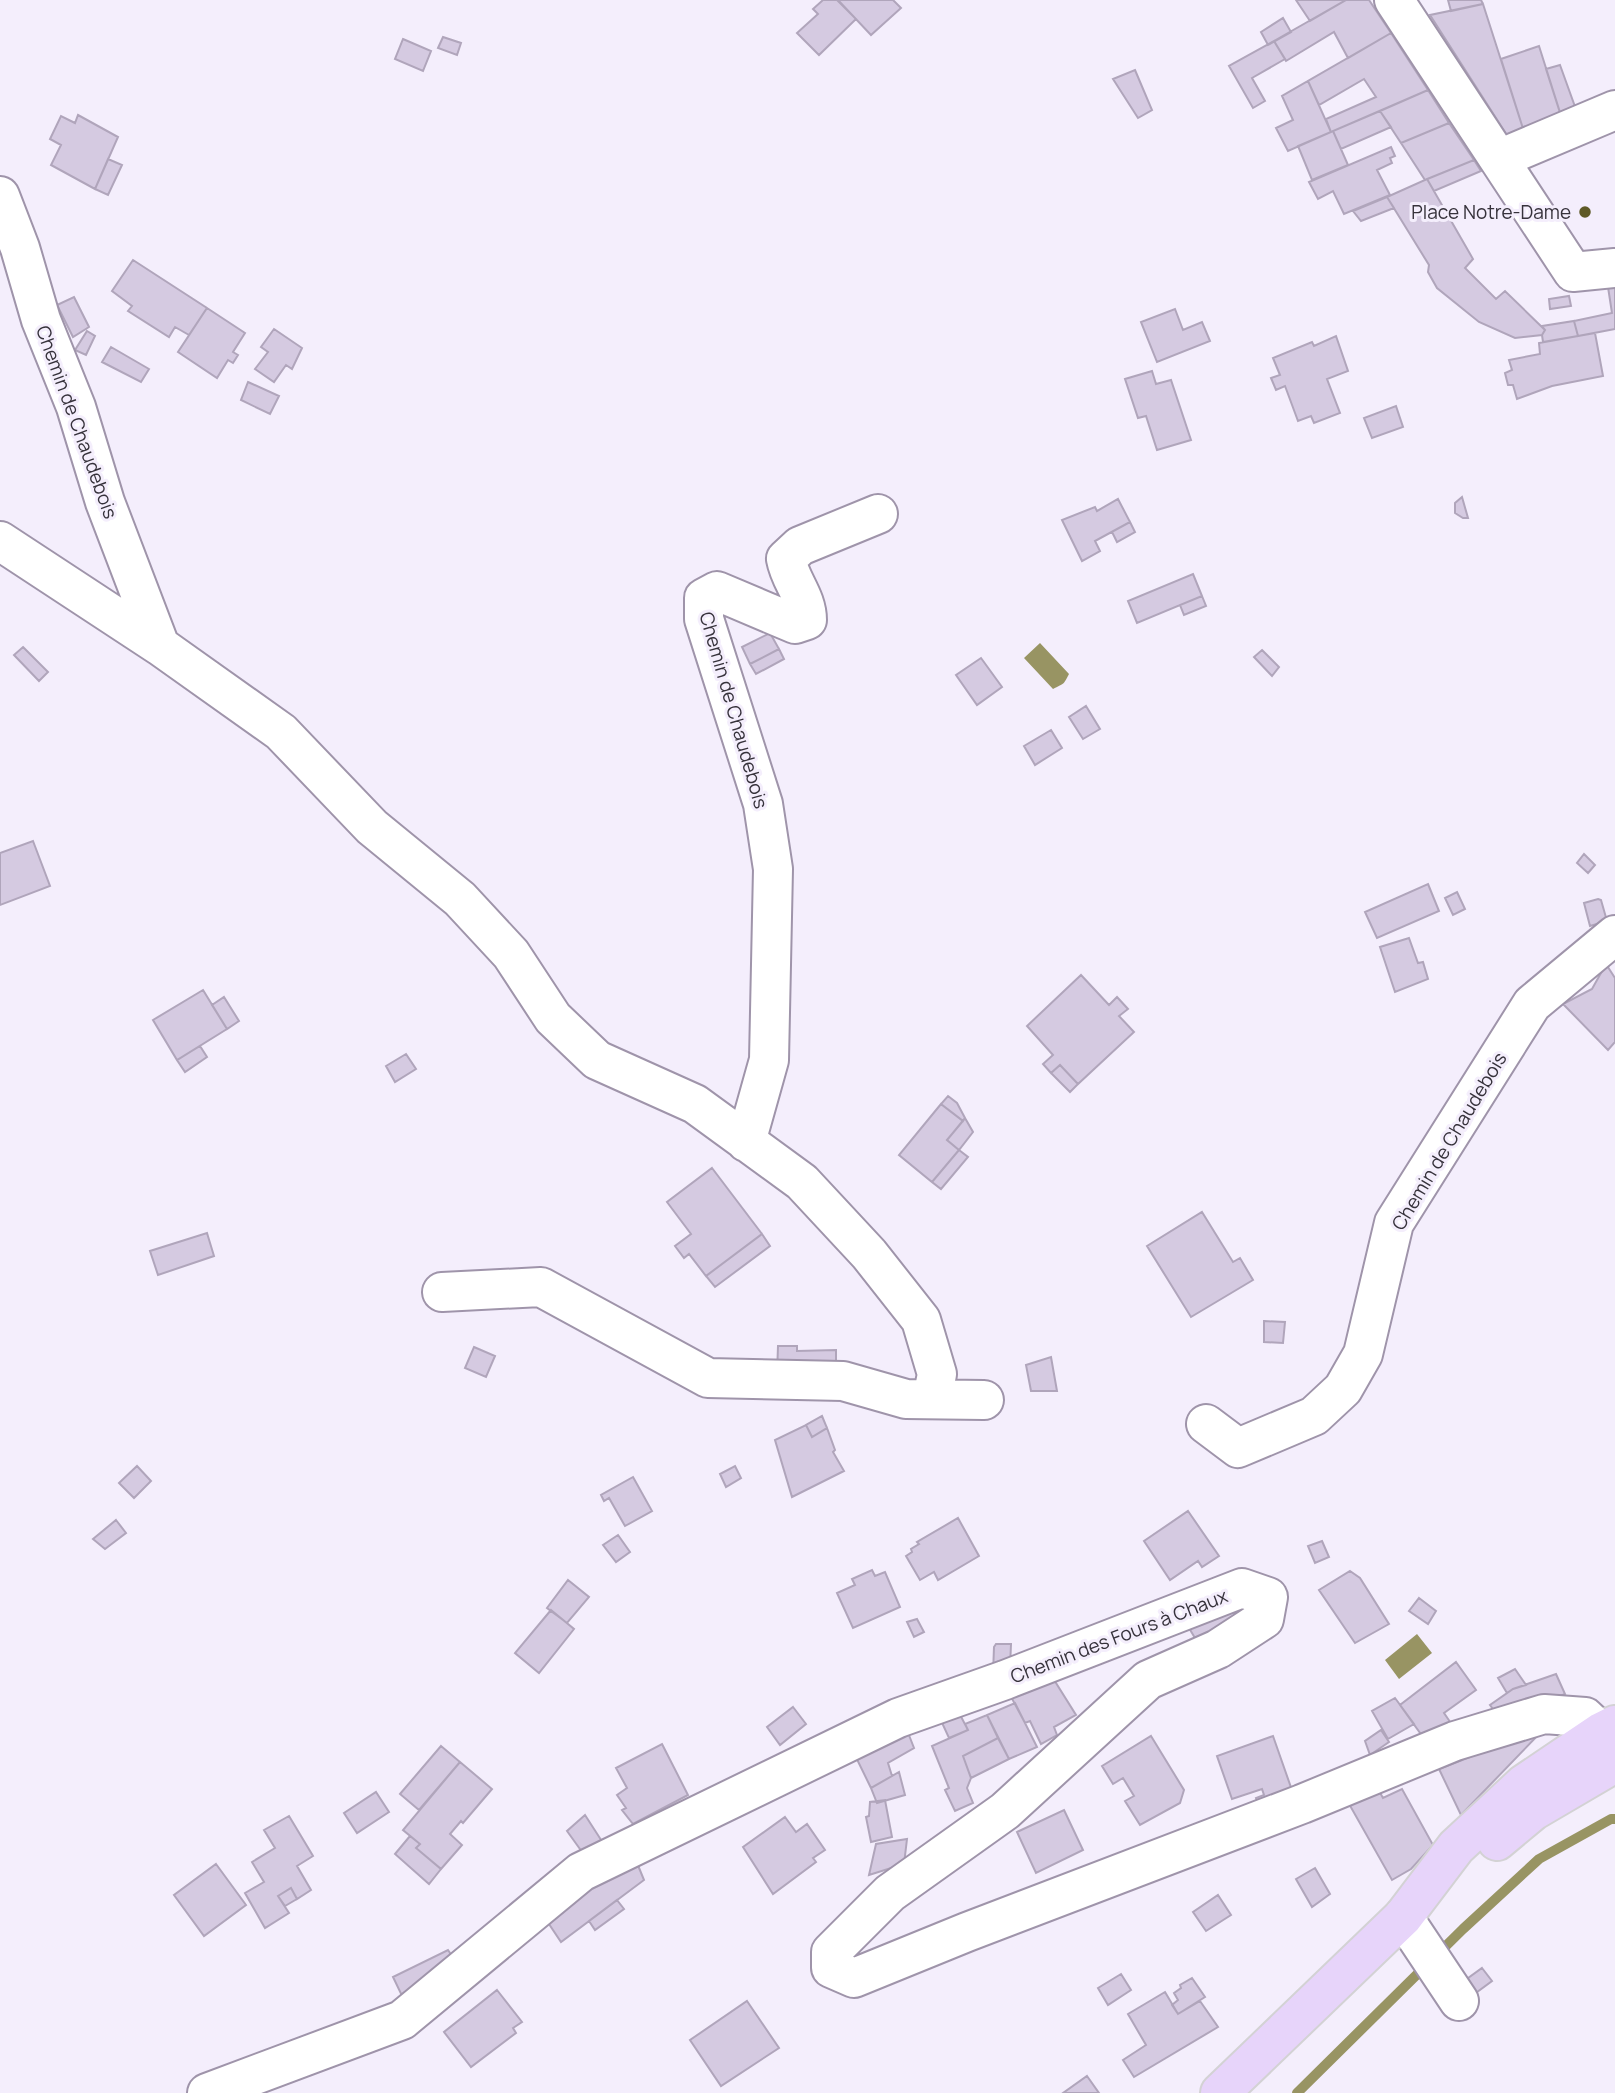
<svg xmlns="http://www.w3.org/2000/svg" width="1615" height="2093" font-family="Manrope,sans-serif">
<rect width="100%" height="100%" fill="#f4eefc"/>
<path fill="#989463" d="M1040 643 1069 674C1063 686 1064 683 1053 689L1024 658Z
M1417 1634 1432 1653 1399 1679 1385 1660Z"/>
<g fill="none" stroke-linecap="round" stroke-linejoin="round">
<path stroke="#989463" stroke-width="10" d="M1297 2093 1463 1929 1539 1859 1611 1819H1615"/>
</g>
<path fill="#d5cae1" stroke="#b0a5bb" stroke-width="2" d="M823 0H837L856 19 819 55 797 33 818 14 813 9Z
M838 0H893L901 8 871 35Z
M1296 0H1346L1310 21Z
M1346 0H1369L1391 33 1348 58 1334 32 1286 61 1274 41Z
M1448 0H1481L1483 4 1451 11Z
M1483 4 1526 138 1512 143 1430 15Z
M1283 18 1291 32 1268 45 1261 32Z
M1391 33 1428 90 1331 132 1326 119 1376 97 1364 79 1319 105 1308 81Z
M443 37 461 43 457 55 438 48Z
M403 39 431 51 423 71 395 59Z
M1274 41 1285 59 1252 78 1265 101 1253 108 1229 66Z
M1539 46 1563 122 1526 138 1501 59Z
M1560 65 1578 115 1563 122 1546 69Z
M1135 70 1152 110 1138 118 1113 79Z
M1308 81 1331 132 1288 151 1276 128 1293 120 1282 96Z
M1428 90 1449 123 1401 143 1380 111Z
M1380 111 1391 127 1341 149 1333 131Z
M78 115 118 137 95 189 51 165 61 145 50 139 61 116 75 123Z
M1449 123 1474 160 1425 180 1401 143Z
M1333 131 1348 165 1312 180 1298 146Z
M1391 147 1395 156 1390 158 1392 163 1377 170 1390 195 1344 214 1333 191 1318 199 1309 182Z
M108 159 122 165 108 195 95 189Z
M1474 160 1481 171 1434 191 1427 179Z
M1427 179 1473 259 1465 268 1496 299 1505 291 1545 330 1542 335 1515 338 1479 322 1437 288 1428 272 1429 265 1387 197Z
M1387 197 1394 208 1361 221 1353 211Z
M133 260 207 308 189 335 175 327 169 337 128 311 132 306 112 291Z
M1615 286V329L1578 336 1574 321 1612 313 1608 287Z
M1569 296 1571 306 1550 309 1549 299Z
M74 297 89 327 73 337 57 305Z
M207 308 245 333 233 352 238 355 233 363 228 360 217 378 178 352Z
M1175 309 1183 330 1202 322 1210 341 1157 362 1141 322Z
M1574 321 1578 336 1543 342 1542 335 1545 330 1542 326Z
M274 329 302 348 292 369 286 365 274 382 255 369 268 352 261 347Z
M87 331 95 336 86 355 75 350Z
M1595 333 1603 376 1552 386 1517 399 1513 385H1508L1505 373 1512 370 1509 360 1540 354 1539 343Z
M1336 336 1348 371 1327 379 1340 413 1314 423 1311 416 1298 421 1285 386 1276 390 1271 378 1280 375 1273 358 1312 342 1314 346Z
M111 347 149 369 141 382 102 362Z
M1152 371 1156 384 1171 380 1191 440 1157 450 1146 416 1138 418 1125 379Z
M248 382 279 396 270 414 241 400Z
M1396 406 1403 427 1372 438 1364 418Z
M1462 497 1468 518H1463L1455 513V503Z
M1118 499 1130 522 1095 541 1100 551 1082 561 1062 520 1095 507 1097 511Z
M1130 522 1135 532 1117 542 1112 532Z
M1193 574 1202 596 1137 623 1128 601Z
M1202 596 1206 606 1184 615 1180 605Z
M770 633 779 649 750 664 742 647Z
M23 647 48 672 39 681 14 655Z
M779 649 784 659 756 674 750 664Z
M1262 650 1279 667 1272 676 1254 657Z
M981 658 1002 687 977 705 956 675Z
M1086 706 1100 729 1083 739 1069 717Z
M1051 730 1062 748 1035 765 1024 746Z
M33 841 50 886 0 905V853Z
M1584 854 1595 865 1588 873 1577 863Z
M1428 884 1439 911 1377 938 1365 912Z
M1457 892 1465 909 1453 915 1445 898Z
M1598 899 1601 900 1607 921 1590 926 1584 903Z
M1409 938 1418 963 1423 962 1428 979 1395 992 1380 947Z
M1606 964 1615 978V1042L1608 1050 1563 1004 1592 989Z
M1081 975 1109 1005 1117 997 1128 1009 1119 1016 1134 1032 1078 1084 1060 1065 1051 1073 1043 1064 1053 1055 1027 1026Z
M203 990 227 1029 177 1060 153 1020Z
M224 997 239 1021 227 1029 212 1005Z
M200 1046 207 1057 185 1072 177 1060Z
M406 1054 416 1069 395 1082 386 1066Z
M1060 1065 1078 1084 1070 1092 1051 1073Z
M948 1096 957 1103 965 1118 963 1121 941 1104Z
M941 1104 963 1121 947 1140 959 1150 932 1182 899 1155Z
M965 1118 973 1132 959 1150 947 1140Z
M959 1150 968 1157 941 1189 932 1182Z
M712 1168 762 1234 706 1276 689 1254 684 1258 675 1246 691 1234 667 1202Z
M1202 1212 1233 1262 1240 1258 1253 1280 1191 1317 1147 1246Z
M207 1233 214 1256 158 1275 150 1251Z
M762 1234 770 1246 715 1287 706 1276Z
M1264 1321 1285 1322 1283 1343 1264 1342Z
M778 1346H797V1351L836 1350V1375H777Z
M474 1347 495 1356 486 1377 465 1368Z
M1051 1357 1057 1391H1031L1026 1365Z
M822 1416 827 1428 812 1437 806 1425Z
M806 1425 812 1437 827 1428 835 1450 833 1452 844 1471 792 1497 775 1440Z
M137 1466 151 1481 134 1498 119 1483Z
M735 1466 741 1478 726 1487 720 1474Z
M633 1477 652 1511 625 1526 609 1498 604 1501 601 1495Z
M1188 1511 1219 1556 1202 1567 1198 1561 1170 1580 1144 1541Z
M958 1518 979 1556 938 1580 934 1572 920 1580 906 1556 912 1552 911 1549 919 1544 917 1542Z
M116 1520 126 1533 105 1549 93 1539Z
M618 1535 630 1552 616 1562 603 1545Z
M1322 1541 1329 1557 1315 1563 1308 1546Z
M872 1570 875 1576 885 1572 900 1607 853 1628 837 1593 855 1585 852 1579Z
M1350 1571 1360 1578 1389 1624 1355 1643 1319 1590Z
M568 1580 589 1597 567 1623 547 1608Z
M1419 1598 1436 1611 1428 1624 1409 1611Z
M1232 1603 1240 1617 1198 1643 1186 1623Z
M551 1610 574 1629 539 1673 515 1653Z
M917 1619 924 1632 914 1637 907 1622Z
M996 1644H1011L1010 1668 993 1674 994 1647Z
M1456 1662 1476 1690 1444 1713 1457 1732 1428 1744 1400 1705Z
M1515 1669 1526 1685 1513 1689 1507 1693 1498 1678Z
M1556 1674 1565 1694 1501 1720 1490 1705 1513 1689Z
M1051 1675 1076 1715 1054 1727 1057 1735 1041 1744 1030 1721 1025 1723 1008 1691Z
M1395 1698 1414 1724 1388 1739 1372 1711Z
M1015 1703 1037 1747 1009 1759 987 1715Z
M793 1707 806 1724 780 1745 767 1727Z
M956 1707 968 1730 949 1738 938 1714Z
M987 1715 998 1738 963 1756 971 1778 967 1788 973 1803 955 1811 945 1790 949 1788 932 1746 968 1730 965 1724Z
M905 1725 914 1748 888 1763 892 1776 871 1788 850 1745Z
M1381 1730 1389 1742 1370 1755 1365 1741Z
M1542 1731 1461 1815 1439 1769 1470 1757 1466 1750Z
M1151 1736 1184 1790 1180 1803 1140 1825 1125 1801 1134 1796 1123 1778 1113 1784 1102 1766Z
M1273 1736 1294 1796 1260 1809 1256 1798 1264 1795 1262 1789 1232 1799 1217 1756Z
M998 1738 1009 1759 971 1778 963 1756Z
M662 1744 688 1795 633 1824 622 1810 626 1808 617 1795 627 1788 616 1768Z
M441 1746 460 1762 419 1810 400 1794Z
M460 1762 492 1789 463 1823 461 1821 450 1834 462 1845 441 1869 416 1848 420 1844 403 1830Z
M899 1772 905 1795 877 1803 871 1788Z
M1374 1782 1383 1798 1402 1789 1433 1845 1411 1869 1392 1880 1344 1795Z
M376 1792 389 1812 357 1833 344 1813Z
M885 1800 892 1837 871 1842 866 1817 869 1816 870 1802Z
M1064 1810 1083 1850 1036 1873 1017 1832Z
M585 1815 605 1846 585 1856 567 1831Z
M289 1816 313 1856 297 1866 311 1890 297 1899 291 1888 278 1896 289 1913 265 1928 245 1893 264 1882 252 1862 275 1848 264 1830Z
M785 1817 796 1832 807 1824 825 1850 813 1858 816 1862 773 1894 743 1847Z
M410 1836 420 1844 416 1848 441 1869 429 1884 395 1854Z
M907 1839 904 1864 869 1875 876 1844Z
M635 1858 644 1880 561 1942 545 1918Z
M216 1864 246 1905 204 1936 174 1895Z
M1315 1868 1330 1894 1312 1907 1296 1879Z
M291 1888 297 1899 285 1906 278 1896Z
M1218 1895 1231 1915 1206 1931 1193 1912Z
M617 1900 624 1909 595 1930 589 1921Z
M448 1950 458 1965 405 2002 393 1977Z
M1482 1968 1492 1981 1473 1995 1464 1981Z
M1121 1974 1131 1990 1108 2005 1098 1988Z
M1192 1978 1205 1997 1178 2014 1172 2005 1178 2000 1174 1993 1181 1988 1180 1985Z
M497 1990 522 2022 513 2028 516 2033 471 2067 444 2032Z
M1165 1992 1178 2014 1200 2001 1218 2027 1134 2077 1123 2060 1146 2045 1128 2014Z
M747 2001 779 2048 721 2086 690 2040Z
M1087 2076 1099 2093H1063Z"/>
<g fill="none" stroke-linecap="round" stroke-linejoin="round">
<g stroke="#9f94aa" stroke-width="42">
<path id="minor" d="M1394 0 1573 272 1615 268
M1499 159 1615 110
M0 196 20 248 41 320 76 407 105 502 160 646
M0 541 160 646 281 732 372 827 460 899 511 954 553 1018 597 1060 695 1104 802 1182 869 1254 921 1320 937 1374 932 1399
M746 1142 769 1060 773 869 763 804 704 619V598L717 591 795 624 807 620C807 597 790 581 786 559L800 546 878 514
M442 1292 541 1287 708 1378 843 1381 906 1399 984 1400
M1206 1424 1238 1448 1314 1416 1343 1389 1363 1354 1394 1223 1532 1004 1615 935
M1403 1917 1459 2001
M207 2093 402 2020 581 1872 898 1718 1005 1680 1242 1588 1268 1597 1264 1619 1218 1649 1148 1680 1005 1811 890 1893 831 1952V1968L854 1978 967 1932 1302 1804 1455 1741 1544 1714 1585 1717 1601 1732"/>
</g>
<g stroke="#d3d2d4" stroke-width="42">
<path id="major" d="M1497 1841 1533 1811 1615 1763
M1220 2093 1403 1917 1456 1847 1524 1784 1601 1732 1615 1725"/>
</g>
<use href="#minor" stroke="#fff" stroke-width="38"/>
<use href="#major" stroke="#e7d4fa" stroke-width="38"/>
</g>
<circle fill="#5e5926" stroke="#f4eefc" stroke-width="2.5" cx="1585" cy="212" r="7"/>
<g text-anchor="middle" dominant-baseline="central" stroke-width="6" stroke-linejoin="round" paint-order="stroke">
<g font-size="19" fill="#36323b" stroke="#f4eefc" text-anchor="end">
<text x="1571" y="212">Place Notre-Dame</text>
</g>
<g font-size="19" fill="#36323b" stroke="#f4eefc">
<text transform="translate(77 422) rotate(70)">Chemin de Chaudebois</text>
<text transform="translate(734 710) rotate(74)">Chemin de Chaudebois</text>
<text transform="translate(1449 1141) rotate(-59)">Chemin de Chaudebois</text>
<text transform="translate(1119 1636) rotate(-21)">Chemin des Fours à Chaux</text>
</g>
</g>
</svg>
